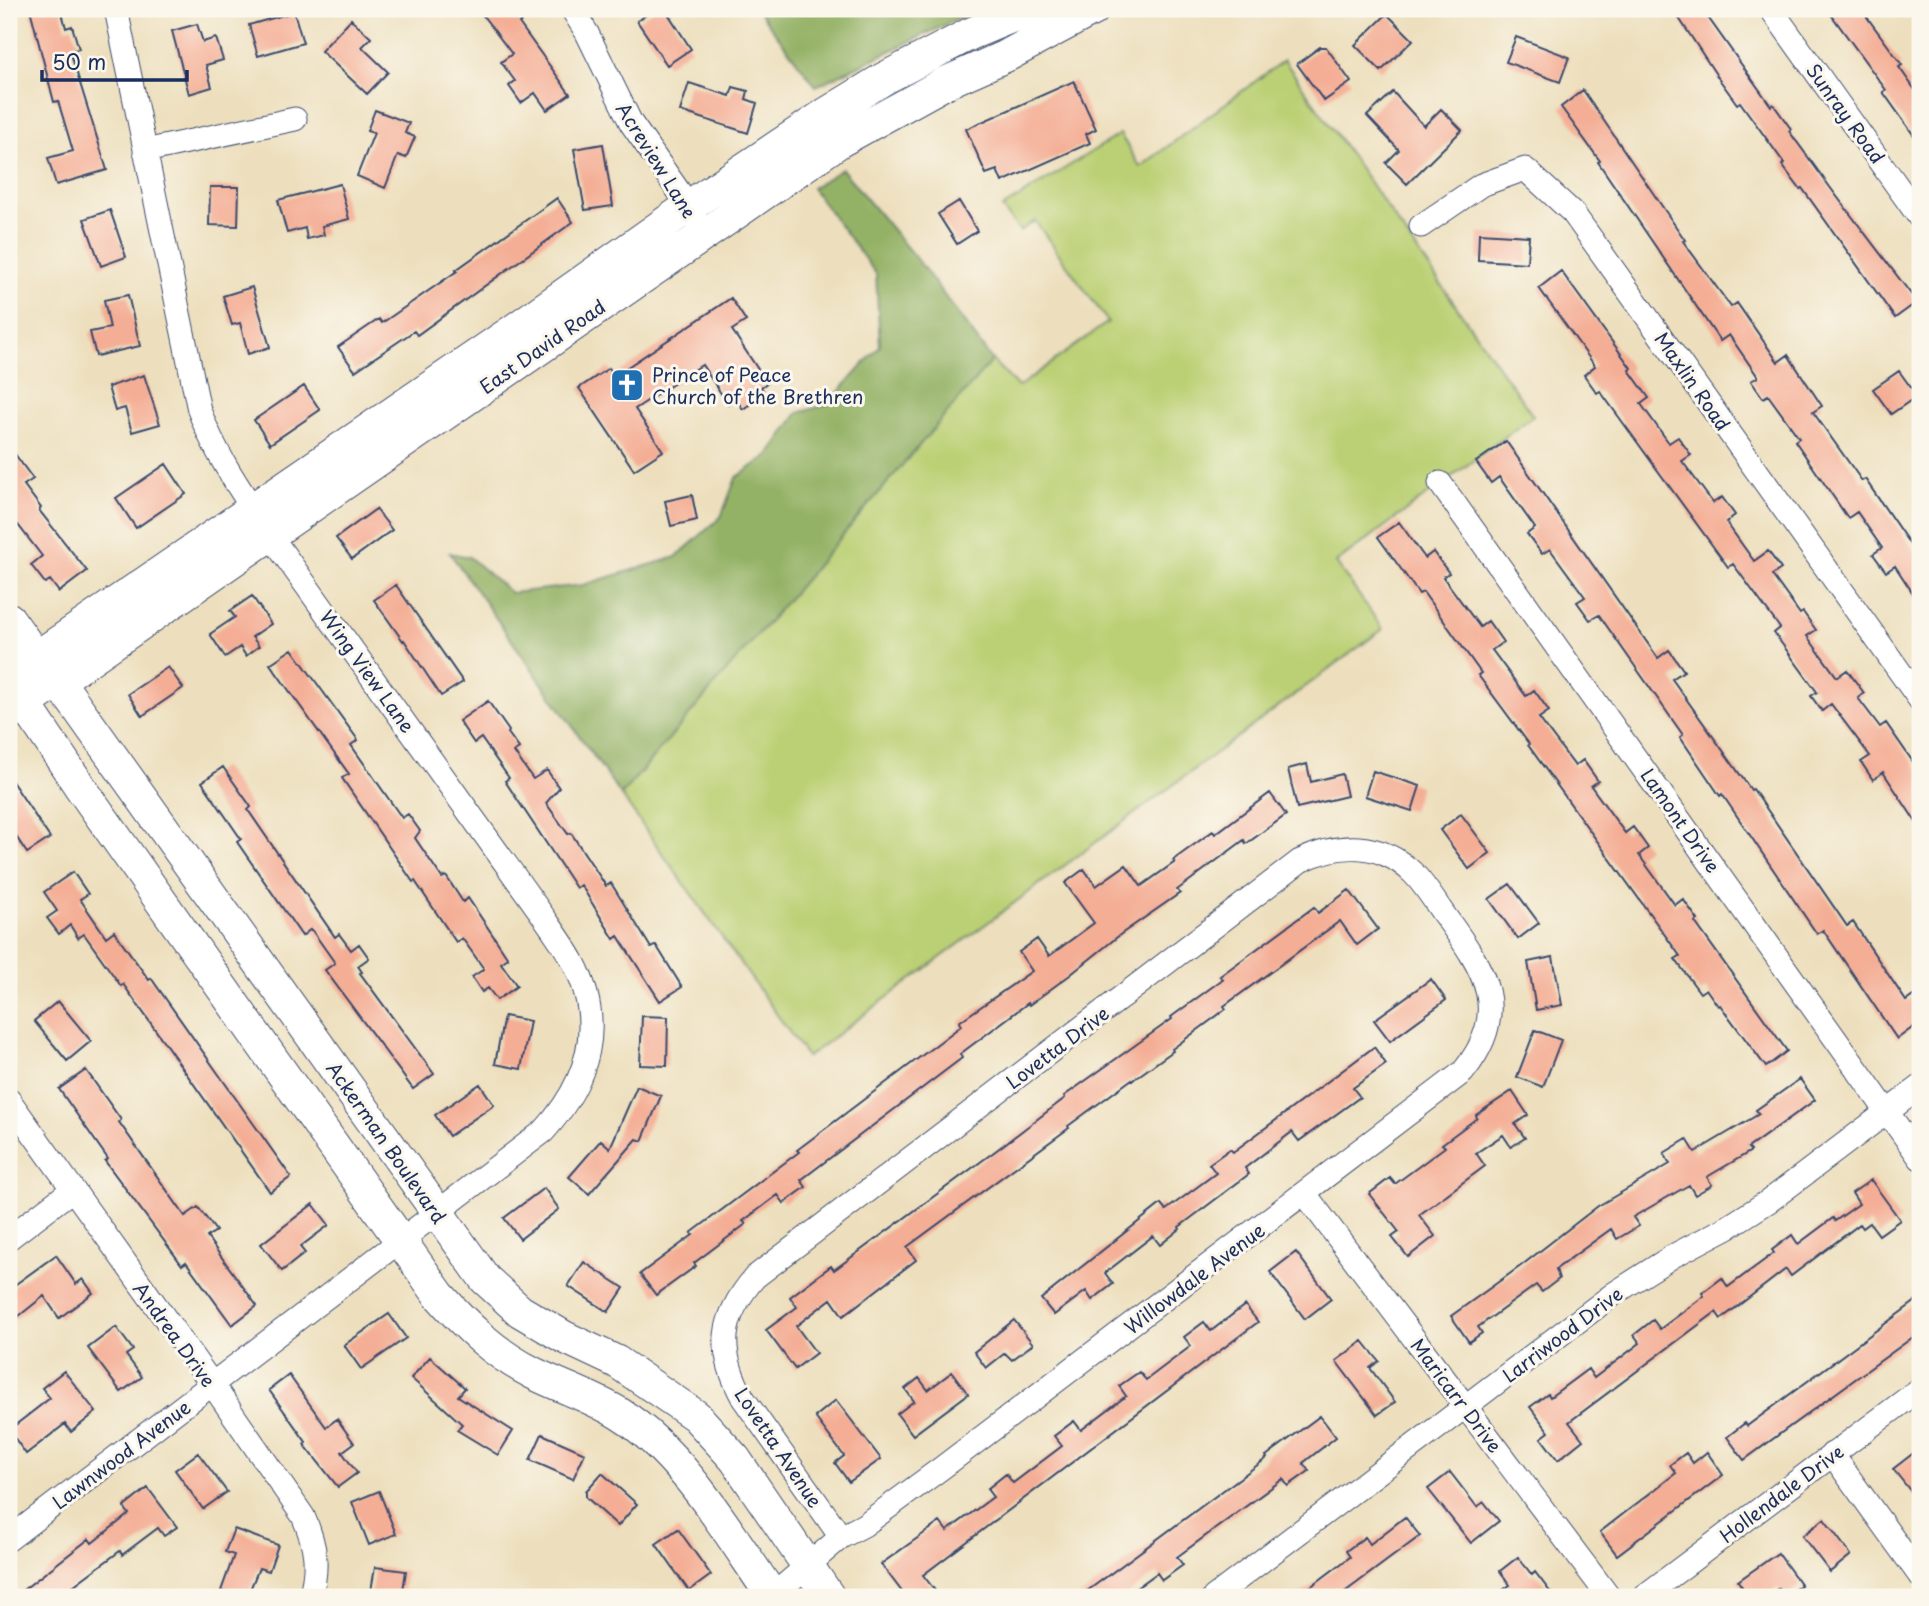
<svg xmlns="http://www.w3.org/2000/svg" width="1929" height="1606" font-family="'Playpen Sans',sans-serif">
<rect width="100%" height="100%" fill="#fbf7ec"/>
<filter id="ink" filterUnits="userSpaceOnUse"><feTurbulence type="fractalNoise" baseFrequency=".0143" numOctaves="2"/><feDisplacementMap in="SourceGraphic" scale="14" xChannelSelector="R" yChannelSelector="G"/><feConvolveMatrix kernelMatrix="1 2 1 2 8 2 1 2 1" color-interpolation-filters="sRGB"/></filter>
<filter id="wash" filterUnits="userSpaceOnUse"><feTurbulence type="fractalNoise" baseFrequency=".00686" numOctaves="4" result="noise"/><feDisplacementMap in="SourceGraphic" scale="28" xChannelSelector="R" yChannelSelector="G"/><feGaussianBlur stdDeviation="1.57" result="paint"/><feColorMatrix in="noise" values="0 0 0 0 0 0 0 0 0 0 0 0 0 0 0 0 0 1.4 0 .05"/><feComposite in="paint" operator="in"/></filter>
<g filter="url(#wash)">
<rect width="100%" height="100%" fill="#eddfbd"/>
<path fill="#bbd074" stroke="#6b8069" stroke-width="2" d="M1284 60 1533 416 1336 563 1383 629 807 1057 621 795 992 360 1018 387 1108 322 1035 221 1020 231 1002 208 1120 134 1140 167Z"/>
<path fill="#94b266" stroke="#587062" stroke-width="2" d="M757 9H979L816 86Z
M842 169 923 267 992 360 621 795 450 553 469 557 511 593 583 585 676 557 721 517 736 478 769 455 798 413 828 404 880 346 876 274 812 188Z"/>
<g id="blocks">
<path fill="#f4ae95" d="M30 9H61L66 28 72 26 79 49 70 51 107 170 56 185 48 158 73 151 58 101 54 102Z
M478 9H518L526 18 519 23 570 94 547 110 535 93 521 103 509 86 515 81 501 62 512 54Z
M655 9H665L691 49 667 65 637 21Z
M1673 9H1702L1771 106 1773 104 1791 129 1789 131 1835 194 1917 302 1895 318 1802 188 1800 189 1782 165 1784 163 1740 102 1737 104 1719 79Z
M1827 9H1861L1902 65 1899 67 1920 97V144L1883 92 1886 90Z
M294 12 303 43 258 56 249 25Z
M1387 14 1413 40 1381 71 1355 45Z
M351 19 371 38 362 47 388 72 367 94 321 51Z
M197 24 203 42 216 38 223 60 206 65 212 87 189 94 172 31Z
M1516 37 1569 57 1560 82 1506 62Z
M1320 47H1326L1351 82 1324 101 1297 64Z
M1074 81 1096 129 1086 134 1090 143 1002 182 997 170 986 174 966 129Z
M689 83 730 96 733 87 748 91 746 99 757 103 748 133 680 111Z
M1583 90 1685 240 1683 241 1731 307 1737 303 1778 362 1788 355 1822 406 1813 412 1862 481 1865 479 1920 559V604L1895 566 1886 572 1873 554 1882 548 1857 512 1848 518 1795 441 1799 438 1768 395 1763 398 1751 381 1758 377 1729 335 1720 341 1598 162 1600 161 1561 107Z
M1393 92 1424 126 1441 109 1462 130 1407 184 1386 163 1399 150 1367 116Z
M375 110 409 123 405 133 415 137 406 158 398 155 385 188 357 176 374 133 367 131Z
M603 144 613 206 585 210 574 149Z
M340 184 349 219 322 226 324 235 307 239 305 228 287 233 278 200Z
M210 187H239L238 226 209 225Z
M557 198 573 222 417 335 414 331 355 371 338 347 379 319 382 323 457 271 456 270Z
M959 201 977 231 957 244 938 214Z
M110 210 126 257 101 266 84 219Z
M1479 233 1529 236 1527 263 1478 260Z
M1561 271 1631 368 1629 370 1649 398 1641 404 1669 443 1678 437 1691 455 1682 461 1713 503 1722 497 1735 515 1726 522 1754 561 1768 551 1781 569 1772 575 1800 614 1803 612 1816 630 1807 636 1837 677 1847 670 1864 693 1858 698 1880 727 1886 723 1920 772V828L1883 772 1873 780 1861 762 1870 756 1831 704 1822 711 1811 696 1817 692 1774 633 1780 628 1733 564 1728 567 1600 391 1597 393 1584 375 1595 366 1539 288Z
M252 287 270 347 248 354 240 323 232 325 223 296Z
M128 295 140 346 96 356 90 332 110 328 104 300Z
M731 298 746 321 732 330 767 383 761 387 765 394 743 409 736 399 728 404 702 365 635 409 663 451 634 470 579 388 609 368 614 376Z
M1899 371 1917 396 1891 414 1873 389Z
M144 375 160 424 132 432 125 408 115 411 108 387Z
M304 386 320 410 270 444 254 420Z
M1506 441 1658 658 1669 650 1684 671 1672 679 1751 790 1753 789 1847 926 1853 922 1906 1001 1920 991V1022L1897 1039 1823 930 1817 934 1722 794 1720 796 1680 737 1683 735 1599 615 1590 620 1577 602 1585 597 1550 549 1542 554 1527 534 1535 528 1499 477 1491 483 1476 462Z
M9 446 33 479 24 485 41 508 39 510 87 571 59 592 50 580 45 583 31 565 42 556 18 525 9 532Z
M166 464 186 494 136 528 116 498Z
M692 495 697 520 671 526 665 501Z
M376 509 392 530 352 559 336 538Z
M1399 522 1425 558 1433 552 1449 573 1443 577 1480 627 1488 621 1503 642 1492 650 1526 696 1534 690 1549 711 1539 718 1575 766 1583 760 1598 781 1591 786 1625 833 1633 827 1648 848 1639 855 1675 905 1683 899 1698 920 1695 922 1787 1051 1766 1067 1720 1005 1718 1006 1706 989 1700 993 1675 959 1680 956 1528 745 1529 744 1478 675 1481 673 1423 592 1419 594 1378 537Z
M396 585 463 682 441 696 404 640 403 641 374 600Z
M252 596 271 624 252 637 259 646 246 656 240 647 225 657 210 634 235 617 230 611Z
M292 649 358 740 351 745 402 818 408 814 420 831 415 838 442 878 446 876 463 902 468 898 508 958 501 963 517 986 497 1000 488 988 482 992 472 977 484 969 462 938 456 942 415 881 413 882 342 778 349 774 270 664Z
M168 667 183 688 142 716 128 694Z
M488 701 509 731 508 733 519 748 514 752 533 779 547 770 559 788 546 803 568 834 571 833 606 886 611 883 651 948 656 945 682 987 660 1001 618 936 614 939 581 885 576 888 505 781 509 778 481 738 474 743 459 721Z
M1307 764 1311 782 1342 774 1347 796 1297 808 1288 769Z
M223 767 251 807 248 810 335 937 339 934 351 950 359 944 369 958 358 966 362 972 360 973 434 1074 413 1089 325 970 335 963 311 929 302 936 237 842 241 839 202 782Z
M1373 771 1420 786 1412 811 1365 796Z
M9 777 50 838 27 853 9 826Z
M1270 793 1286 815 1246 844 1244 840 1177 890 1180 893 1121 934 1070 975 1029 1005 1028 1003 960 1054 962 1058 801 1180 806 1187 784 1203 778 1195 743 1221 746 1224 694 1263 696 1266 656 1295 640 1274 693 1235 691 1233 799 1152 797 1150 961 1026 959 1022 1032 971 1019 952 1037 939 1049 956 1094 923 1065 883 1084 869 1096 886 1126 865 1141 886 1175 862 1173 860 1213 831 1215 834Z
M1461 814 1490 853 1469 869 1440 830Z
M73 872 88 894 80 899 106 937 114 931 149 980 151 978 291 1177 270 1192 123 984 121 986 84 934 78 938 70 925 59 934 47 918 57 911 44 892Z
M1510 884 1539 923 1518 939 1489 899Z
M1349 890 1378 929 1357 945 1340 921 1224 1006 1226 1009 1172 1049 1173 1051 1133 1080 1132 1079 1068 1126 1069 1128 907 1247 916 1260 843 1316 831 1299 796 1326 816 1353 795 1369 766 1330 797 1307 790 1297 831 1266 834 1270 998 1149 1065 1098 1064 1096 1172 1019 1171 1017 1223 979 1220 976 1314 907 1318 913Z
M1553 957 1562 1005 1536 1010 1528 962Z
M1431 979 1446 1000 1390 1041 1374 1020Z
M58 1001 91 1041 67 1061 34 1021Z
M504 1016 530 1021 521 1069 495 1064Z
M642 1016 668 1017 667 1066 640 1065Z
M1535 1030 1561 1040 1543 1087 1517 1077Z
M1374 1047 1386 1064 1353 1088 1360 1097 1299 1141 1292 1132 1245 1168 1249 1174 1179 1227 1180 1229 1160 1245 1153 1236 1105 1273 1113 1284 1092 1300 1086 1291 1054 1315 1041 1299 1161 1204 1166 1210 1216 1173 1209 1164 1230 1149 1233 1152Z
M86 1070 121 1120 119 1122 185 1216 198 1207 216 1231 207 1237 257 1306 232 1325 186 1262 182 1265 105 1161 108 1159 59 1089Z
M1800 1079 1815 1100 1748 1148 1751 1151 1707 1177 1712 1185 1695 1195 1689 1185 1633 1217 1639 1226 1617 1239 1611 1229 1556 1269 1559 1279 1542 1292 1536 1285 1478 1327 1482 1333 1469 1342 1451 1316 1522 1265 1598 1206 1670 1164 1664 1153 1687 1139 1695 1152 1759 1114 1756 1110Z
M480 1084 494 1105 449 1136 435 1115Z
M637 1086 661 1096 642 1141 637 1139 589 1194 569 1177 601 1140 610 1148Z
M1512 1091 1528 1115 1515 1124 1525 1138 1511 1147 1503 1135 1476 1153 1485 1166 1419 1215 1435 1236 1408 1257 1392 1237 1399 1232 1369 1194 1390 1178 1395 1184 1445 1147 1442 1144 1477 1118 1476 1115Z
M1871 1180 1900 1220 1879 1235 1870 1223 1863 1228 1860 1224 1791 1276 1786 1269 1721 1319 1716 1312 1569 1422 1583 1440 1558 1460 1541 1438 1549 1432 1530 1407 1548 1394 1550 1397 1588 1369 1594 1378 1640 1343 1634 1335 1653 1320 1660 1329 1704 1296 1702 1293 1722 1278 1728 1287 1774 1253 1772 1250 1792 1235 1798 1244 1833 1218 1835 1221 1859 1204 1852 1193Z
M544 1188 559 1209 520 1239 504 1218Z
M313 1204 329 1225 300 1247 305 1253 282 1271 261 1244Z
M1296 1252 1331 1299 1305 1319 1270 1272Z
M56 1255 76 1284 83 1279 93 1293 59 1318 44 1296 9 1324V1289Z
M584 1262 624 1288 608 1312 568 1286Z
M1920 1298V1332L1744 1460 1727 1437 1745 1423 1747 1426Z
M1245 1305 1258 1322 923 1575 940 1597H906L881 1564 940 1522 947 1531 993 1497 987 1489 1006 1474 1013 1483 1062 1446 1054 1436 1074 1421 1081 1430 1126 1396 1119 1386 1139 1372 1146 1380 1191 1346 1184 1337 1204 1322 1211 1331Z
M389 1314 406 1338 361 1369 344 1345Z
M1014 1320 1033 1344 1012 1360 1005 1353 986 1368 974 1352Z
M116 1327 133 1350 126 1355 142 1377 121 1392 88 1348Z
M1363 1341 1379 1361 1370 1368 1395 1402 1377 1415 1336 1361Z
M430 1357 465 1388 458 1396 513 1431 498 1455 457 1430 462 1424 411 1378Z
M64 1371 96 1412 71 1432 65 1424 26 1454 9 1430 50 1398 42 1388Z
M952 1372 968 1394 913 1435 897 1414 914 1401 905 1389 919 1378 928 1390Z
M289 1375 326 1427 337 1419 354 1443 342 1452 357 1473 338 1487 304 1444 306 1442 269 1390Z
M836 1400 881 1459 849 1482 835 1463 844 1456 815 1417Z
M1320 1416 1336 1437 1303 1463 1309 1471 1288 1486 1283 1479 1177 1557 1183 1565 1162 1580 1157 1573 1124 1597H1079L1267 1458 1266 1456Z
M542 1434 585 1453 573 1479 530 1460Z
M1920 1448V1503L1893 1469Z
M1707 1452 1723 1475 1617 1555 1600 1532 1676 1473 1670 1465 1686 1453 1693 1463Z
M198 1453 227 1492 203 1509 175 1470Z
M1450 1472 1477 1507 1484 1502 1499 1521 1471 1543 1428 1489Z
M602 1473 637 1504 618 1526 586 1497V1491Z
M148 1488 177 1527 164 1536 158 1528 122 1555 120 1551 58 1597H14L89 1539 92 1543 129 1514 124 1507Z
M379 1491 396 1534 369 1545 352 1502Z
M1405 1517 1420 1536 1338 1597H1297L1350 1557 1346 1551 1365 1537 1370 1544Z
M1824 1519 1851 1555 1830 1572 1802 1536Z
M234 1529 278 1545 269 1571 259 1568 247 1597H236L221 1591 234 1555 225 1552Z
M678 1529 711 1575 689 1591 656 1544Z
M1778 1553 1801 1585 1785 1596 1779 1588 1765 1597H1749L1738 1581Z
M1518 1557 1532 1575 1535 1572 1554 1597H1493L1510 1585 1500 1571Z
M375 1567 406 1571 402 1597H370Z"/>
</g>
</g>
<g filter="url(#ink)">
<use href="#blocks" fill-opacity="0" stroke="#3a496c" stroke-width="2"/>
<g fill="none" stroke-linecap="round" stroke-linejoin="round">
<g stroke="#3a496c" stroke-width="25">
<path id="street" d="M572 9 587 33 631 123 689 206 702 237
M1771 9 1920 218
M145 151 295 119
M1421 226 1481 185 1525 169 1573 213 1920 700
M1440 483 1920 1158
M9 1100 212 1384 303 1516C316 1545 319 1567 310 1597
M1305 1194 1609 1597
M9 1238 72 1190
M1832 1454 1920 1576
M9 1539 544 1131C589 1081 606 1024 573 961 565 947 555 933 546 920L270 535C243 494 216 456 199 410L116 9
M771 1597 841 1537 864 1525 943 1467 1463 1072C1512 1011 1485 971 1445 916 1435 902 1425 885 1413 873 1380 841 1339 842 1300 861L755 1277C720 1318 717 1350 743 1398L841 1537
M1214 1597 1615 1293 1673 1256 1728 1227 1769 1201 1920 1087
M1643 1597 1920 1389"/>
</g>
<g stroke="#3a496c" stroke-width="34">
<path id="secondary" d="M9 619 36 657 59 682 485 1279 520 1311 564 1337 617 1362 696 1416 735 1459 829 1597
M9 676 514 330 689 206 826 114 885 78 970 34 1030 9
M13 686 81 788 439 1295C467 1327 494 1353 533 1373 561 1387 593 1397 620 1414 684 1454 730 1536 773 1597
M9 715 840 141 945 83 1008 55 1094 9"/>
</g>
<use href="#street" stroke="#fff" stroke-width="23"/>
<use href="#secondary" stroke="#fff" stroke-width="32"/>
</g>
</g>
<defs>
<g id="church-square" transform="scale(1.75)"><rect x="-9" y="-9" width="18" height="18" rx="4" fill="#1f6fb2" stroke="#fbf7ec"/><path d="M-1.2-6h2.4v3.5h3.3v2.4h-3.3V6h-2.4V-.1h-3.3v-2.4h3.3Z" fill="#fff"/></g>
</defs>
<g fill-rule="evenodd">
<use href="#church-square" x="627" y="385"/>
</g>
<g text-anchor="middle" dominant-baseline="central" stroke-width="6" stroke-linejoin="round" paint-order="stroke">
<g font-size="19" fill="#1b2f5e" stroke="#fbf7ec">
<text transform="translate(1846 113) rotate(54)">Sunray Road</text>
<text transform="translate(657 160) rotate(58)">Acreview Lane</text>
<text transform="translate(542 346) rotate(-35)">East David Road</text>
<text transform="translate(1693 381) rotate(55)">Maxlin Road</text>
<text transform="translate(368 671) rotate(54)">Wing View Lane</text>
<text transform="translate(1681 820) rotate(55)">Lamont Drive</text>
<text transform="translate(1057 1047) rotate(-37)">Lovetta Drive</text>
<text transform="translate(387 1142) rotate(55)">Ackerman Boulevard</text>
<text transform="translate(1194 1278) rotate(-37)">Willowdale Avenue</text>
<text transform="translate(175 1334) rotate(54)">Andrea Drive</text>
<text transform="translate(1562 1334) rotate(-37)">Larriwood Drive</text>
<text transform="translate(1457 1395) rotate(53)">Maricarr Drive</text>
<text transform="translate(779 1447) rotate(56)">Lovetta Avenue</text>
<text transform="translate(121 1454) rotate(-37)">Lawnwood Avenue</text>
<text transform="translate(1781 1493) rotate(-37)">Hollendale Drive</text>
</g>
<g font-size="19" fill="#1b2f5e" stroke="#fbf7ec" text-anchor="start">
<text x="652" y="374">Prince of Peace<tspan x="652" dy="22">Church of the Brethren</tspan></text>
</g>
</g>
<rect width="1929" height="1606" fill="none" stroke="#fbf7ec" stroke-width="35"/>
<path d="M42 70v10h145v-10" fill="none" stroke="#1b2f5e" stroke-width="3.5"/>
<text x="52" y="70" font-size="21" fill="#1b2f5e" stroke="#fbf7ec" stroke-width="5" paint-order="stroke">50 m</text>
</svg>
